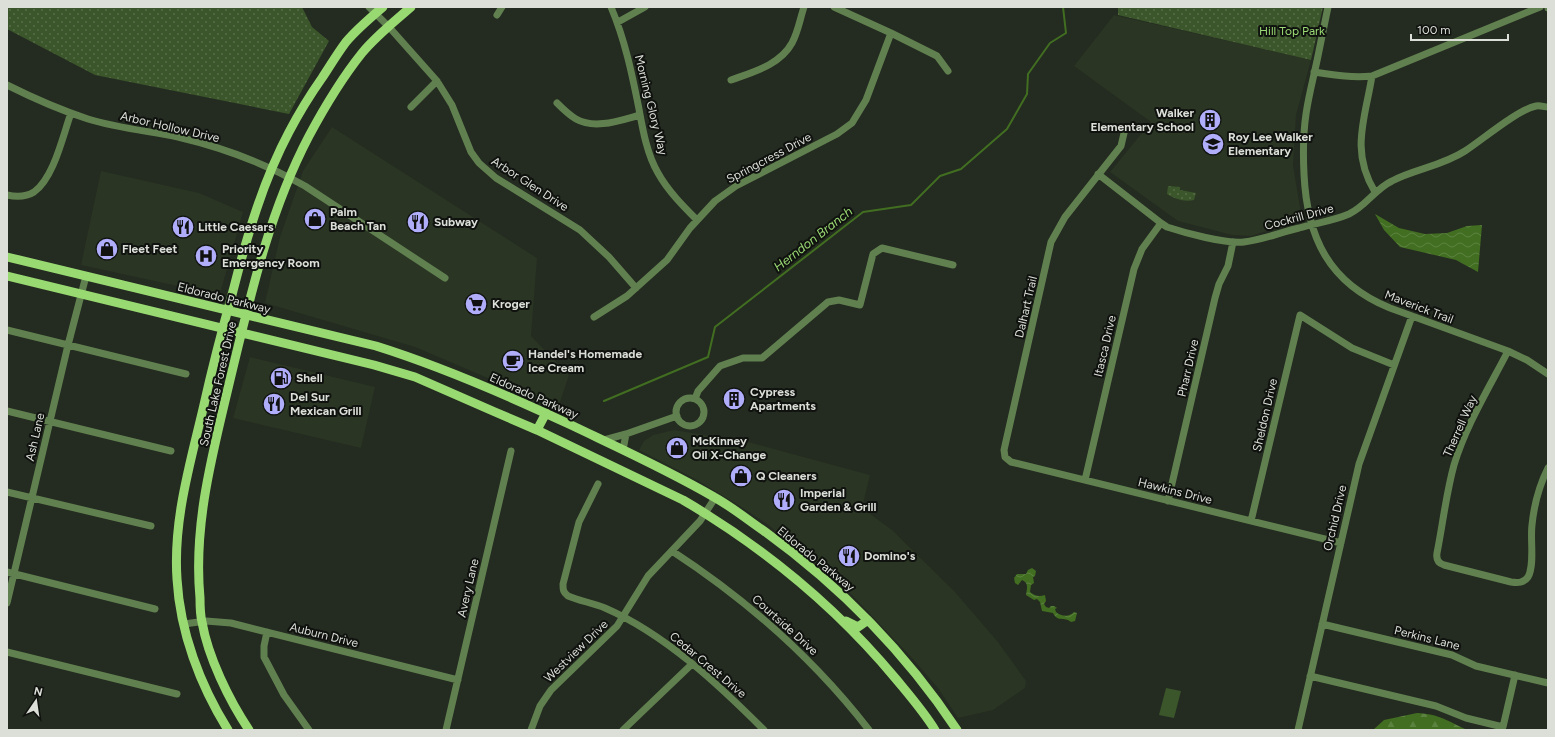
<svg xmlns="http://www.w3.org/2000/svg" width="1555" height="737" font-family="Figtree,sans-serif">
<defs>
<pattern id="grass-dots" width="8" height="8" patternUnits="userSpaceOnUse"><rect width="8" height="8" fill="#3b562a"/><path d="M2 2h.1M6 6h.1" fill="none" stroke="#576e48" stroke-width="1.8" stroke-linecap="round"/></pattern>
<pattern id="forest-firs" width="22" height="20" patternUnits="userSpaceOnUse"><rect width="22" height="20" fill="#416e20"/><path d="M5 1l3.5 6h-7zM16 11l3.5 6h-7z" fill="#5c8240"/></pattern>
<pattern id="water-waves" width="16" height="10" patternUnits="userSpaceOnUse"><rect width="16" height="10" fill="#416e21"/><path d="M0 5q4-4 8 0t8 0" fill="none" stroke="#5c8240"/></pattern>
</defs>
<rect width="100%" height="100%" fill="#242b20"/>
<path fill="#2a3524" d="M1114 15 1311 60 1296 115 1293 166 1302 219 1251 236 1232 235 1213 230 1178 221 1110 172 1151 122 1074 66Z
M332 127 537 258 531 336 569 375 558 408 415 347 265 303 280 237 303 171Z
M101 171 199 193 243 212 221 290 210 293 81 265Z
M250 357 375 387 361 448 233 418Z
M674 430 752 443 870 475 862 508 892 530 955 592 998 642 1026 681 1025 688 993 710 958 718 938 688 912 658 850 593 808 557 767 524 743 508 697 480 639 450 644 441 653 435Z"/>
<path fill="url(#grass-dots)" d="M7 7H302L312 27 329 41 289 114 95 75 7 29Z
M1118 7H1323L1311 60 1118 15Z
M1168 186 1180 187V190L1196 193 1194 200C1184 202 1175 199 1167 194Z"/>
<path fill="url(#forest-firs)" d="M1417 713C1439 714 1448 721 1467 730H1373L1384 720Z"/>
<path fill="#3b562a" d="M1166 688 1181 691 1174 718 1159 715Z"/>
<path fill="url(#water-waves)" d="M1375 214 1399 228 1425 234 1447 233 1467 226 1482 225 1478 272 1456 260 1400 247 1384 230Z
M1032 568 1036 571 1035 576 1033 577 1034 583 1031 585 1030 592C1035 596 1039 597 1045 595L1046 601 1044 604 1046 607 1049 608 1051 606H1054L1057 608 1055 609 1056 612C1062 617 1069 617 1074 612L1077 613 1075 621 1071 622C1064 616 1058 623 1053 613L1042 611 1040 602 1037 599 1034 600 1026 595C1027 588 1029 583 1022 580L1018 585 1015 583 1014 578 1017 574H1026L1028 570Z"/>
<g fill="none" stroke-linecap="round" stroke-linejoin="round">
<path stroke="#416e21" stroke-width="2" d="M604 401 708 357 715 327 863 212 911 205 940 176 961 169 1007 129 1027 94 1028 74 1050 43 1066 33 1063 7"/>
<path stroke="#618050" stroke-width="7" d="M369 7 389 27 437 81 452 105 471 152 479 163 496 178 580 230 609 257 636 288
M611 7C625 40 632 74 639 109 643 131 647 154 658 173 668 191 683 206 697 220
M834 7 891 33 937 56 948 71
M1328 7C1325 22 1322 37 1319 51 1315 72 1309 93 1306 114 1303 134 1303 154 1304 174 1307 238 1329 283 1390 308L1508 351 1527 360 1548 374
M1548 7V8
M497 15 502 7
M618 22 645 7
M1314 72C1334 75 1352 78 1372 76L1540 7
M1372 76C1365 119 1350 151 1375 192
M731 80C753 72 780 65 792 43 798 32 800 19 804 7
M7 85C33 98 60 110 88 119 117 128 148 131 178 137 221 147 266 164 305 186L445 278
M557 103C563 109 569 115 576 119 595 130 621 120 640 115
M411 107 437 81
M1125 129 1121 146 1065 217 1051 242 1004 450 1005 457 1011 462 1341 543
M1098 174 1161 223 1167 227C1185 233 1226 244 1244 242 1263 240 1281 232 1299 228 1316 223 1333 221 1349 214 1366 206 1375 189 1392 181 1415 169 1442 166 1465 151 1482 140 1517 110 1536 106 1540 105 1544 107 1548 107
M7 195C16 197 26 197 34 192 54 178 63 135 71 113
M594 317 627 296 667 260 690 228 715 201 736 186 837 134 852 123 866 100 891 33
M7 330 186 374
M1508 351C1489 388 1466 425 1454 465 1446 494 1443 523 1437 553 1436 559 1438 563 1444 565L1511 582C1518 583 1524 583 1528 577 1535 565 1530 539 1532 525 1534 505 1539 486 1548 468
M676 412a14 14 0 1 1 28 0a14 14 0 1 1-28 0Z
M695 399 698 391 720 366 743 358H762L828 302 839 300 860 305 873 254 882 248 953 265
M7 411 171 451
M604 440 626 434 677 416
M623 450 626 434
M1085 480 1134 269 1142 249 1161 223
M598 484 579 522 563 584C563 590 563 592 568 596 580 601 593 603 605 608 665 634 719 685 764 730
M7 492 151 526
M1168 501 1215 298 1219 284 1228 266 1233 242
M1251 521 1300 315 1352 348 1394 365
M672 551C747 600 814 659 869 730
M7 572 155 609
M7 603 68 345 86 276
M184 624 206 621 231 623 458 680
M1322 624 1452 655 1476 666 1548 683
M267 632 264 646V657L284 695 309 730
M7 652 177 694
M1310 676 1436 706 1466 718 1503 727 1515 675
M446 730 511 451
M531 730 540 706 551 690 617 626 648 576 700 521 715 498
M623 730 692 664
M1298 730 1359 464 1412 316"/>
<path stroke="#98d971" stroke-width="9" d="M7 257 376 346C443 367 507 395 571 425 619 448 668 470 714 497 732 507 748 520 764 531 840 586 905 652 957 730
M7 276 374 365 415 377 495 412 537 430 683 500C763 547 837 608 896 679 910 696 924 712 935 730
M537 430 546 413
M846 621 858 627 868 620
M228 730C200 685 180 632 177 579 173 521 190 464 203 409 212 369 222 330 233 291 247 236 263 181 289 132 299 113 310 95 322 78 330 66 337 54 346 42 357 29 370 18 383 7
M249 730C229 700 208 657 202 622 200 614 200 606 200 598 193 524 213 452 230 380 250 297 269 212 309 136 324 108 342 78 362 53 376 36 395 21 411 7"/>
</g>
<defs>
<g id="building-disc" transform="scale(1.15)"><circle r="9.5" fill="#b0aefa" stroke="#0f120e"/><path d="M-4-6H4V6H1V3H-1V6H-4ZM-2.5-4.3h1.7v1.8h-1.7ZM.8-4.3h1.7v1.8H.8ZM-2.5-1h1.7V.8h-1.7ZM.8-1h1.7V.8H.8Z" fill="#111"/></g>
<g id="school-disc" transform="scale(1.15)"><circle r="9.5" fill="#b0aefa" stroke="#0f120e"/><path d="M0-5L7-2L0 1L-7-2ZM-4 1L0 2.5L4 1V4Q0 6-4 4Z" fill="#111"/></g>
<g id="shop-disc" transform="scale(1.15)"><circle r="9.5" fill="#b0aefa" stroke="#0f120e"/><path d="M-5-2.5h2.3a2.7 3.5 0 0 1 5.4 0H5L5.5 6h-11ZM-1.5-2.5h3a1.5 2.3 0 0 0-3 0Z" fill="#111"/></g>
<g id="restaurant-disc" transform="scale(1.15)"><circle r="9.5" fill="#b0aefa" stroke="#0f120e"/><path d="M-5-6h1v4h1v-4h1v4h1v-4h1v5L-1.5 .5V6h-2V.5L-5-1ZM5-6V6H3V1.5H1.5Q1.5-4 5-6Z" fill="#111"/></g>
<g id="hospital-disc" transform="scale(1.15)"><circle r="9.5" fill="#b0aefa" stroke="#0f120e"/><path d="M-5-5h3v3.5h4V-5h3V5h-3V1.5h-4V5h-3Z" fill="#111"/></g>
<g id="supermarket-disc" transform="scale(1.15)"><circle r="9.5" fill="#b0aefa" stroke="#0f120e"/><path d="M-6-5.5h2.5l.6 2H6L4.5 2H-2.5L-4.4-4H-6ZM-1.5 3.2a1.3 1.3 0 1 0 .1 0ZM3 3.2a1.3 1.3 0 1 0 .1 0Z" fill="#111"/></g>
<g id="cafe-disc" transform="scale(1.15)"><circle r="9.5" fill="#b0aefa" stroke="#0f120e"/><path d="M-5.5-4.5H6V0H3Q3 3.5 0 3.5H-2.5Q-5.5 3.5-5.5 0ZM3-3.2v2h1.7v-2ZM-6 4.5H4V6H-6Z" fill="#111"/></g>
<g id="fuel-disc" transform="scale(1.15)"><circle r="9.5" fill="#b0aefa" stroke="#0f120e"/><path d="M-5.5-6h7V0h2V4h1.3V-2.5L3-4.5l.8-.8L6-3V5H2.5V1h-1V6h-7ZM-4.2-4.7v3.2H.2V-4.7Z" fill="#111"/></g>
</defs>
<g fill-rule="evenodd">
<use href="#building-disc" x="1210" y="120"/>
<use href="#school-disc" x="1213" y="144"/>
<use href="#shop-disc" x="315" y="219"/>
<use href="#restaurant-disc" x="418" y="222"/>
<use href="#restaurant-disc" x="183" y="227"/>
<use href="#shop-disc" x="107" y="249"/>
<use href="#hospital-disc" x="206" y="256"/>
<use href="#supermarket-disc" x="476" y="304"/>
<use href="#cafe-disc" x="513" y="361"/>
<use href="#fuel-disc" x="281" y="378"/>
<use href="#building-disc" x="734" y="399"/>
<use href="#restaurant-disc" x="274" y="404"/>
<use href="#shop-disc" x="677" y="448"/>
<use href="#shop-disc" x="741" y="476"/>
<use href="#restaurant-disc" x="784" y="500"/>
<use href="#restaurant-disc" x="849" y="556"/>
</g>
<g text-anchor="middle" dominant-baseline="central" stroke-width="4" stroke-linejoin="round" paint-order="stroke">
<g font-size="12" fill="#9cdb75" stroke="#0f120e">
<text x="1292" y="31">Hill Top Park</text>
</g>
<g font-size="12" fill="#dbdfd8" stroke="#0f120e">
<text transform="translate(651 105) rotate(76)">Morning Glory Way</text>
<text transform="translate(170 127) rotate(13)">Arbor Hollow Drive</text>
<text transform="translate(769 158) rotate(-28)">Springcress Drive</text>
<text transform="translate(530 184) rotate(33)">Arbor Glen Drive</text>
<text transform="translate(1299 217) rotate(-15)">Cockrill Drive</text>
<text transform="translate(224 298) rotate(14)">Eldorado Parkway</text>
<text transform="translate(1026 307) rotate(-77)">Dalhart Trail</text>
<text transform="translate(1419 307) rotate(21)">Maverick Trail</text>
<text transform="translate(1105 346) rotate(-77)">Itasca Drive</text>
<text transform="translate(1188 368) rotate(-77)">Pharr Drive</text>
<text transform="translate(218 384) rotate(-77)">South Lake Forest Drive</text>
<text transform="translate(534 396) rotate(24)">Eldorado Parkway</text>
<text transform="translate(1265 415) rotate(-77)">Sheldon Drive</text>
<text transform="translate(1460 426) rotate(-66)">Therrell Way</text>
<text transform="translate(35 437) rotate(-77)">Ash Lane</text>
<text transform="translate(1175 491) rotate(14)">Hawkins Drive</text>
<text transform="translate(1335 518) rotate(-77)">Orchid Drive</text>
<text transform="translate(816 559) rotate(39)">Eldorado Parkway</text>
<text transform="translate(468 588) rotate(-77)">Avery Lane</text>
<text transform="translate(785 625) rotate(42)">Courtside Drive</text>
<text transform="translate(324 635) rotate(14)">Auburn Drive</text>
<text transform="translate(1427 638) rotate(14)">Perkins Lane</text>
<text transform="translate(576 651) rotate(-44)">Westview Drive</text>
<text transform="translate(708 665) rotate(40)">Cedar Crest Drive</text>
</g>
<g font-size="12" font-weight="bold" fill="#dbdfd8" stroke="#0f120e" text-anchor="start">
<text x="1194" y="113" text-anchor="end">Walker<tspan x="1194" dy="14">Elementary School</tspan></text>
<text x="1228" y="137">Roy Lee Walker<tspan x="1228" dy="14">Elementary</tspan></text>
<text x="330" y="212">Palm<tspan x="330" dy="14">Beach Tan</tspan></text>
<text x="434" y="222">Subway</text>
<text x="198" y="227">Little Caesars</text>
<text x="122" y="249">Fleet Feet</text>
<text x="222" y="249">Priority<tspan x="222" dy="14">Emergency Room</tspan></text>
<text x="492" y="304">Kroger</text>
<text x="528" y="354">Handel's Homemade<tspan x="528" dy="14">Ice Cream</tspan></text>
<text x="296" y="378">Shell</text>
<text x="750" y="392">Cypress<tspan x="750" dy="14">Apartments</tspan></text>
<text x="290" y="397">Del Sur<tspan x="290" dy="14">Mexican Grill</tspan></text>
<text x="692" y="441">McKinney<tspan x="692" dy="14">Oil X-Change</tspan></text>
<text x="756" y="476">Q Cleaners</text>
<text x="800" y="493">Imperial<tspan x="800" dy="14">Garden &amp; Grill</tspan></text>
<text x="864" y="556">Domino's</text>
</g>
<g font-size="13" font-style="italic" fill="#99d872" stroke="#0f120e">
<text transform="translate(813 239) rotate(-38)">Herndon Branch</text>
</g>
</g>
<rect width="1555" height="737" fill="none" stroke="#dbdfd8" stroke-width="16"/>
<g transform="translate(36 701) rotate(13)" stroke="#0f120e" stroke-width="3" paint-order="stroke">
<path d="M0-3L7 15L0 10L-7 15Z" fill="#dbdfd8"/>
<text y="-6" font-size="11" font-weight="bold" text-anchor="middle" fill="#dbdfd8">N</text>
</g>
<path d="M1411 34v6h97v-6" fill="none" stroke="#dbdfd8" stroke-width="2"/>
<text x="1417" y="34" font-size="12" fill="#dbdfd8" stroke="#0f120e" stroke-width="3" paint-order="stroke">100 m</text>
</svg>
